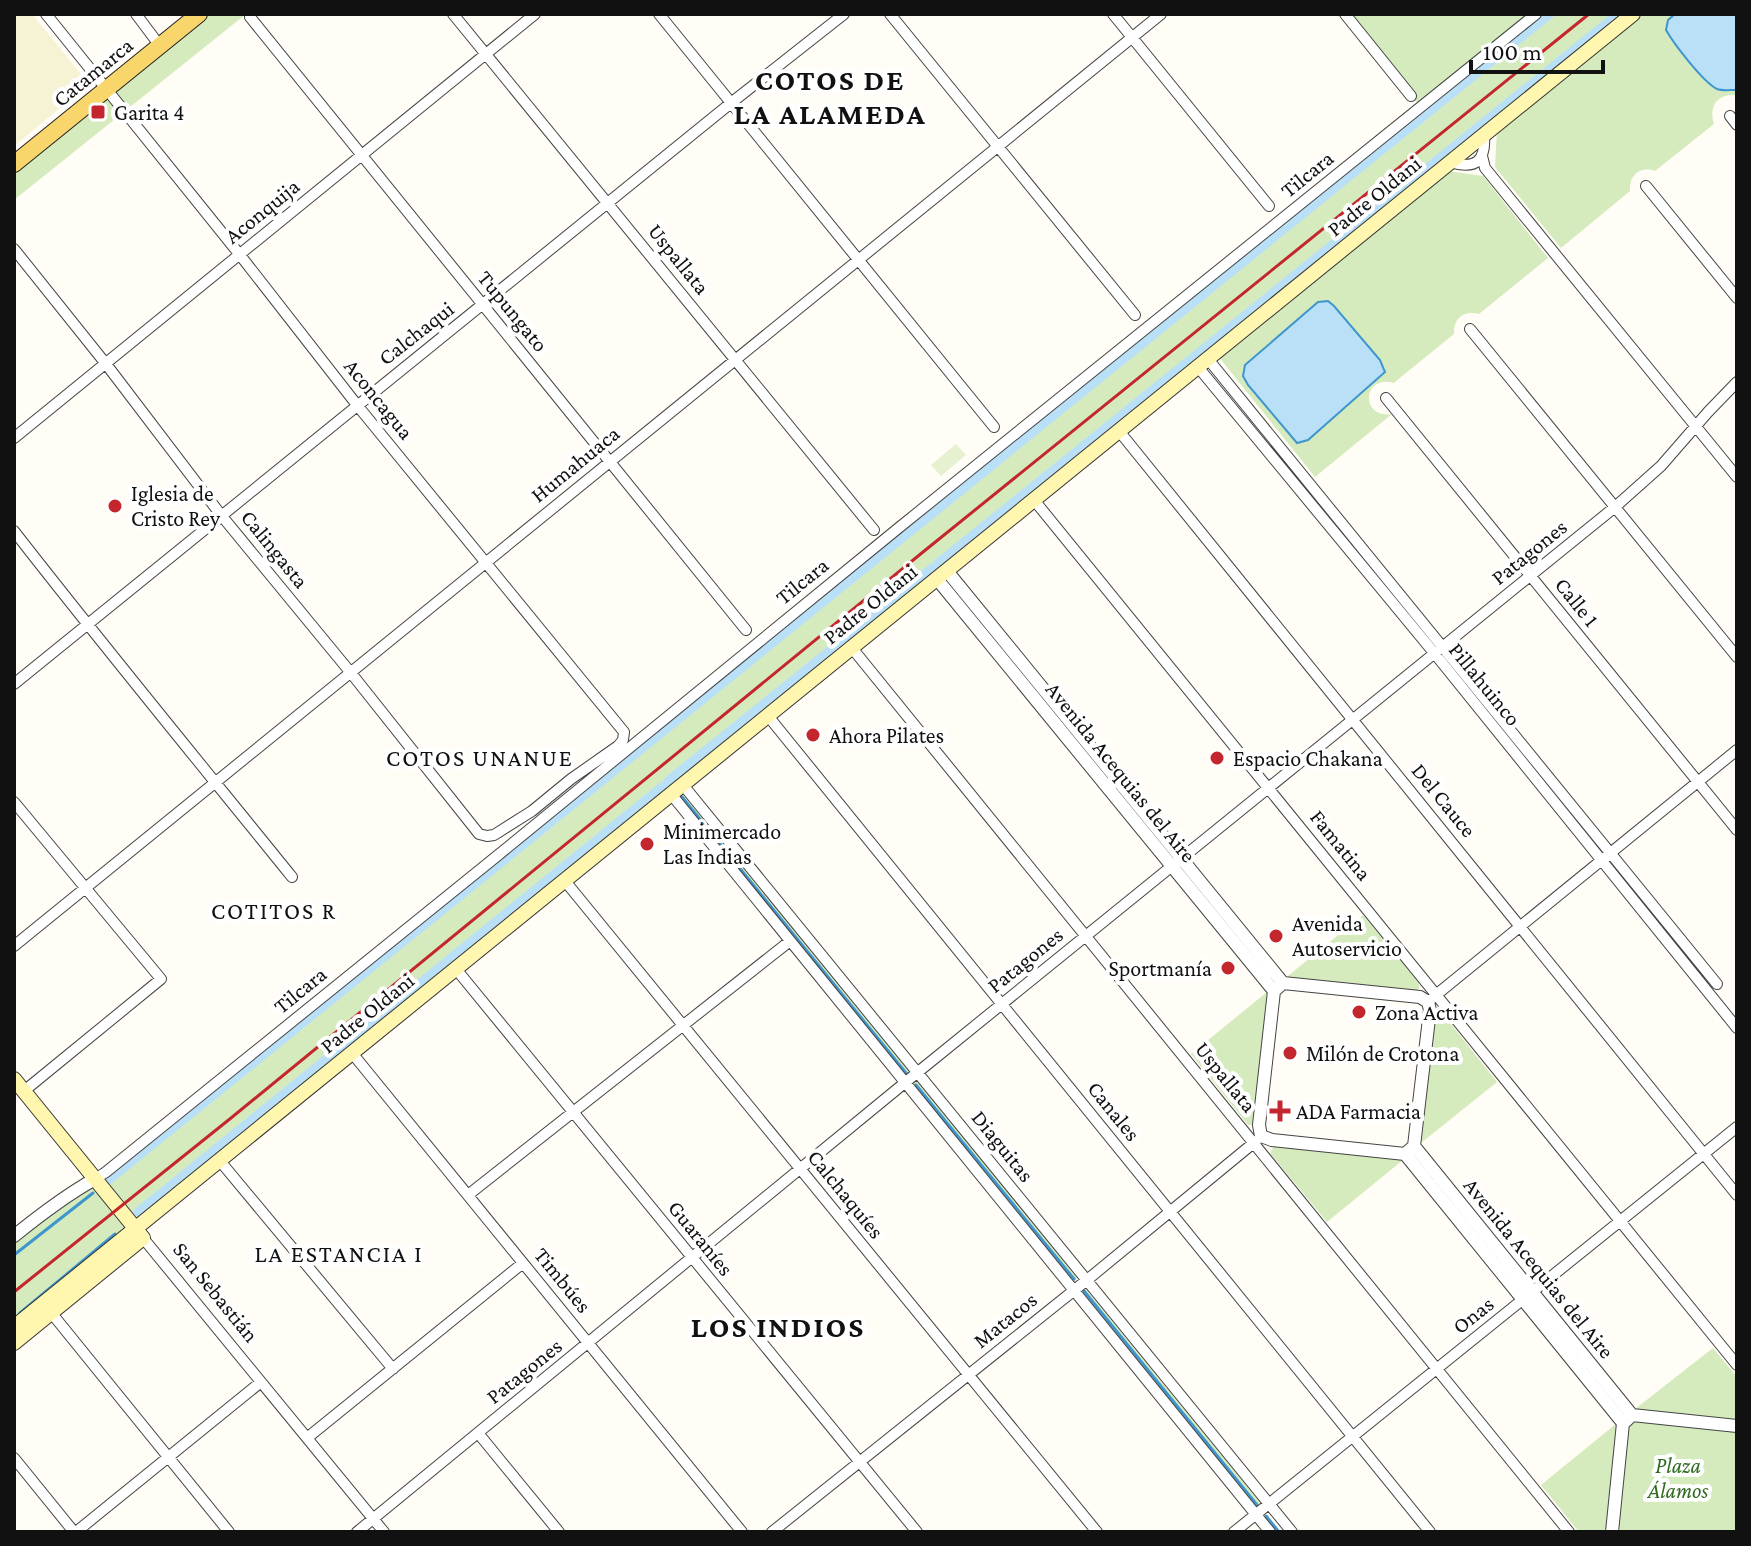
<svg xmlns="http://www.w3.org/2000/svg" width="1751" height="1546" font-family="'Crimson Pro',serif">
<rect width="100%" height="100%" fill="#fffdf5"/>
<path fill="#f6f3d4" d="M14 14H32L89 84 14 146Z"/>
<path fill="#d5ebbd" d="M199 14H246L14 200V164Z
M1345 14H1633L14 1327V1236L106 1172 1420 106Z
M1642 14H1737V95C1718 93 1708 106 1714 124L1655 171C1640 166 1629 175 1630 191L1561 248 1495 167 1497 130Z
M1448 171 1483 176 1548 258 1479 314C1464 310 1453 318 1454 334L1396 381 1394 383C1362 374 1360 419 1392 414L1315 477 1218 356Z
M681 793 686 795 909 1070 907 1076H904L680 800 679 795Z
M1363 915 1419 983V989L1415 992 1284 979Z
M1267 992 1269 995 1256 1121 1253 1125H1248L1191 1054Z
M1438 1012 1443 1014 1497 1082 1421 1143 1434 1015Z
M915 1082 920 1083 1077 1277 1075 1283 1073 1284 912 1084Z
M1274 1146 1403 1160 1327 1222 1270 1153Z
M1085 1288 1260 1502V1507L1255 1509 1081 1296 1080 1290Z
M1713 1348 1737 1377V1421L1635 1409Z
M1637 1419 1737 1429V1532H1616L1628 1426Z
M1617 1423 1618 1428 1608 1532H1579L1541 1485Z"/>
<path fill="#e6f2cf" d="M956 444 966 455 941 476 931 465Z"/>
<path fill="#b9e0f7" stroke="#3f96cf" stroke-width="2" d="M1675 14H1737V89L1735 90C1729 90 1722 91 1717 89 1703 82 1674 44 1666 30L1668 20Z
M1328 301 1334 306 1380 360 1385 372 1308 440 1297 443 1248 385 1243 376 1245 365 1318 302Z"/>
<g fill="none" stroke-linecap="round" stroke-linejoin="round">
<path stroke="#3f96cf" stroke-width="3" d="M682 797 906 1073
M916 1085 1074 1279
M14 1255 93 1193
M1084 1291 1257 1505
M20 1313 115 1234
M1266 1516 1279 1532"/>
<path stroke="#b9e0f7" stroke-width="9" d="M937 564 1618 14
M668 781 932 568
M105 1183 1550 14
M138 1212 663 786"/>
<g stroke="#444" stroke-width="12">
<path id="minor" d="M136 14 160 46
M453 14 874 530
M659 14 994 427
M890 14 1135 315
M1113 14 1269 206
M1345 14 1411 96
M250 17 746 630
M1730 116 1737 125
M1482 156 1485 168 1737 477
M1450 162C1476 170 1486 161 1484 135
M1646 186 1737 298
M14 249 106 364 221 515 351 673 479 834 487 836 494 835 532 811 571 779 618 746 623 740 624 732 357 405 240 255 46 14
M1470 329 1737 657
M1208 359 1717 984
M1198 367 1435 654 1737 1028
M1386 398 1737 830
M1119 431 1737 1195
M14 438 535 14
M1034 500 1737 1365
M14 531C105 648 199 762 292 877
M852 648 1569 1532
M14 684 731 103 844 14
M768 716 1430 1532
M683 785 1292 1532
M671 794 1270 1532
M14 802 161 979 24 1091
M565 881 1097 1532
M14 946 1161 14
M456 969 917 1532
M1431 999 1737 750
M352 1053 742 1532
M220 1161 393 1369
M95 1179 106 1172 497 856 901 526 1536 14
M468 1195 790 941
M143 1238 384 1532
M49 1310 229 1532
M478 1433 559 1532
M307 1438 523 1263
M14 1458 74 1532
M76 1532 261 1382
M357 1532 918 1072 1615 507 1661 466 1708 412 1737 382
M772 1532 1087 1280 1256 1141
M1234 1532 1737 1127"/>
</g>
<g stroke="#444" stroke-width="14">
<path id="tertiary" d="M947 571 1283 983 1420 997 1428 1002 1430 1010 1414 1146 1405 1154
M937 579 1274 991
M1283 983 1274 991 1259 1125 1261 1136 1272 1140 1405 1154 1623 1423 1612 1532
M1414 1146 1632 1415
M14 1236C40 1215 66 1195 95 1179
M1626 1421 1632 1415 1737 1426"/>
</g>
<g stroke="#333" stroke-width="16">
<path id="secondary" d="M14 1079 143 1238 14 1343
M14 1327 1633 14"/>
</g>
<g stroke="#222" stroke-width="18">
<path id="primary" d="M14 164 199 14"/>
</g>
<use href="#minor" stroke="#fff" stroke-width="10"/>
<use href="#tertiary" stroke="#fff" stroke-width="12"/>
<use href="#secondary" stroke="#fff6b0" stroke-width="14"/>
<use href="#primary" stroke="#f9d66b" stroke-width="16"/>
<path stroke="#c4262e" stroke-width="3" d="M14 1292 231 1118 923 552 1589 14"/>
</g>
<g fill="#c4262e" stroke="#fff" stroke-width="3">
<rect x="90" y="104" width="16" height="16" rx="4"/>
<circle cx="115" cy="506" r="8"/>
<circle cx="813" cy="735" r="8"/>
<circle cx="1217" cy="758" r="8"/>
<circle cx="647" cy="844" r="8"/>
<circle cx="1276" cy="936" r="8"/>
<circle cx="1228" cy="968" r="8"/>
<circle cx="1359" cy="1012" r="8"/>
<circle cx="1290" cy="1053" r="8"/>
<path d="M1276 1099h8v8h8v8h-8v8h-8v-8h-8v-8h8z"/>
</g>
<g text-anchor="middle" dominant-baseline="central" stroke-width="8" stroke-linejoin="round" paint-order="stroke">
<g font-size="22" fill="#111" stroke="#fff">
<text transform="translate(93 72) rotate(-39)">Catamarca</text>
<text transform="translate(1307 174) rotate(-39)">Tilcara</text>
<text transform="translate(1374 196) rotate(-39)">Padre Oldani</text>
<text transform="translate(262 211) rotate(-39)">Aconquija</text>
<text transform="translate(679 259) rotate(51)">Uspallata</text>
<text transform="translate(513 311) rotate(51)">Tupungato</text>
<text transform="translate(416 333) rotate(-38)">Calchaqui</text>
<text transform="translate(379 399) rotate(51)">Aconcagua</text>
<text transform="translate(575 464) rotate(-39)">Humahuaca</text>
<text transform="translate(275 549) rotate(51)">Calingasta</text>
<text transform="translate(1529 552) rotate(-39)">Patagones</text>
<text transform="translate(802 581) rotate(-39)">Tilcara</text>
<text transform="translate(1577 602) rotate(51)">Calle 1</text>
<text transform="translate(870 604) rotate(-39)">Padre Oldani</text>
<text transform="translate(1485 684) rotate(51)">Pillahuinco</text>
<text transform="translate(1121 772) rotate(51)">Avenida Acequias del Aire</text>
<text transform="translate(1444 800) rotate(51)">Del Cauce</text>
<text transform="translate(1341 845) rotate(51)">Famatina</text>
<text transform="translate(1025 960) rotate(-39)">Patagones</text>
<text transform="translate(300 990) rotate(-39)">Tilcara</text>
<text transform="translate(367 1013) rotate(-39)">Padre Oldani</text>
<text transform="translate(1226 1077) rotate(51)">Uspallata</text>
<text transform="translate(1114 1111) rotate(51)">Canales</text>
<text transform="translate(1003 1146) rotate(51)">Diaguitas</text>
<text transform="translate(846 1194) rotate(51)">Calchaquíes</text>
<text transform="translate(701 1238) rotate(51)">Guaraníes</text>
<text transform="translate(1539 1268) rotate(51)">Avenida Acequias del Aire</text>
<text transform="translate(563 1280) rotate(51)">Timbúes</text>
<text transform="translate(216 1292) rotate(51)">San Sebastián</text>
<text transform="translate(1473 1315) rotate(-39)">Onas</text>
<text transform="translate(1005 1320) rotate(-39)">Matacos</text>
<text transform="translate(524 1371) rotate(-39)">Patagones</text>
</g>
<g font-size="22" fill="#111" stroke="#fff" text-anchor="start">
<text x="114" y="112">Garita 4</text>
<text x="131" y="493">Iglesia de<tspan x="131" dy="25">Cristo Rey</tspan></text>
<text x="829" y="735">Ahora Pilates</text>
<text x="1233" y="758">Espacio Chakana</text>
<text x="663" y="831">Minimercado<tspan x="663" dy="25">Las Indias</tspan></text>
<text x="1292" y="923">Avenida<tspan x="1292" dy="25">Autoservicio</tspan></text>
<text x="1212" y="968" text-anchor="end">Sportmanía</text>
<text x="1375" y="1012">Zona Activa</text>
<text x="1306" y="1053">Milón de Crotona</text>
<text x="1296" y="1111">ADA Farmacia</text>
</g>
<g font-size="22" font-style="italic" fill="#2f6b1f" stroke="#fff">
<text x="1678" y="1465">Plaza<tspan x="1678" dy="25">Álamos</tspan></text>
</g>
<g font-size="24" letter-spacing="2" fill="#111" stroke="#fff">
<text x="480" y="757">COTOS UNANUE</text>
<text x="274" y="910">COTITOS R</text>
<text x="339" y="1253">LA ESTANCIA I</text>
</g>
<g font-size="30" font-weight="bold" letter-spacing="2" fill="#111" stroke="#fff">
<text x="830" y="79">COTOS DE<tspan x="830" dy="34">LA ALAMEDA</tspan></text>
<text x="778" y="1326">LOS INDIOS</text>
</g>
</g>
<rect width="1751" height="1546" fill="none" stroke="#111111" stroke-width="32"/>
<path d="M1471 60v12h132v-12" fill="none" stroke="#111111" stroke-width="4"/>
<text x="1483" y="60" font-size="24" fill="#111111" stroke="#ffffff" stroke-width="6" paint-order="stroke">100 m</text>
</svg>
